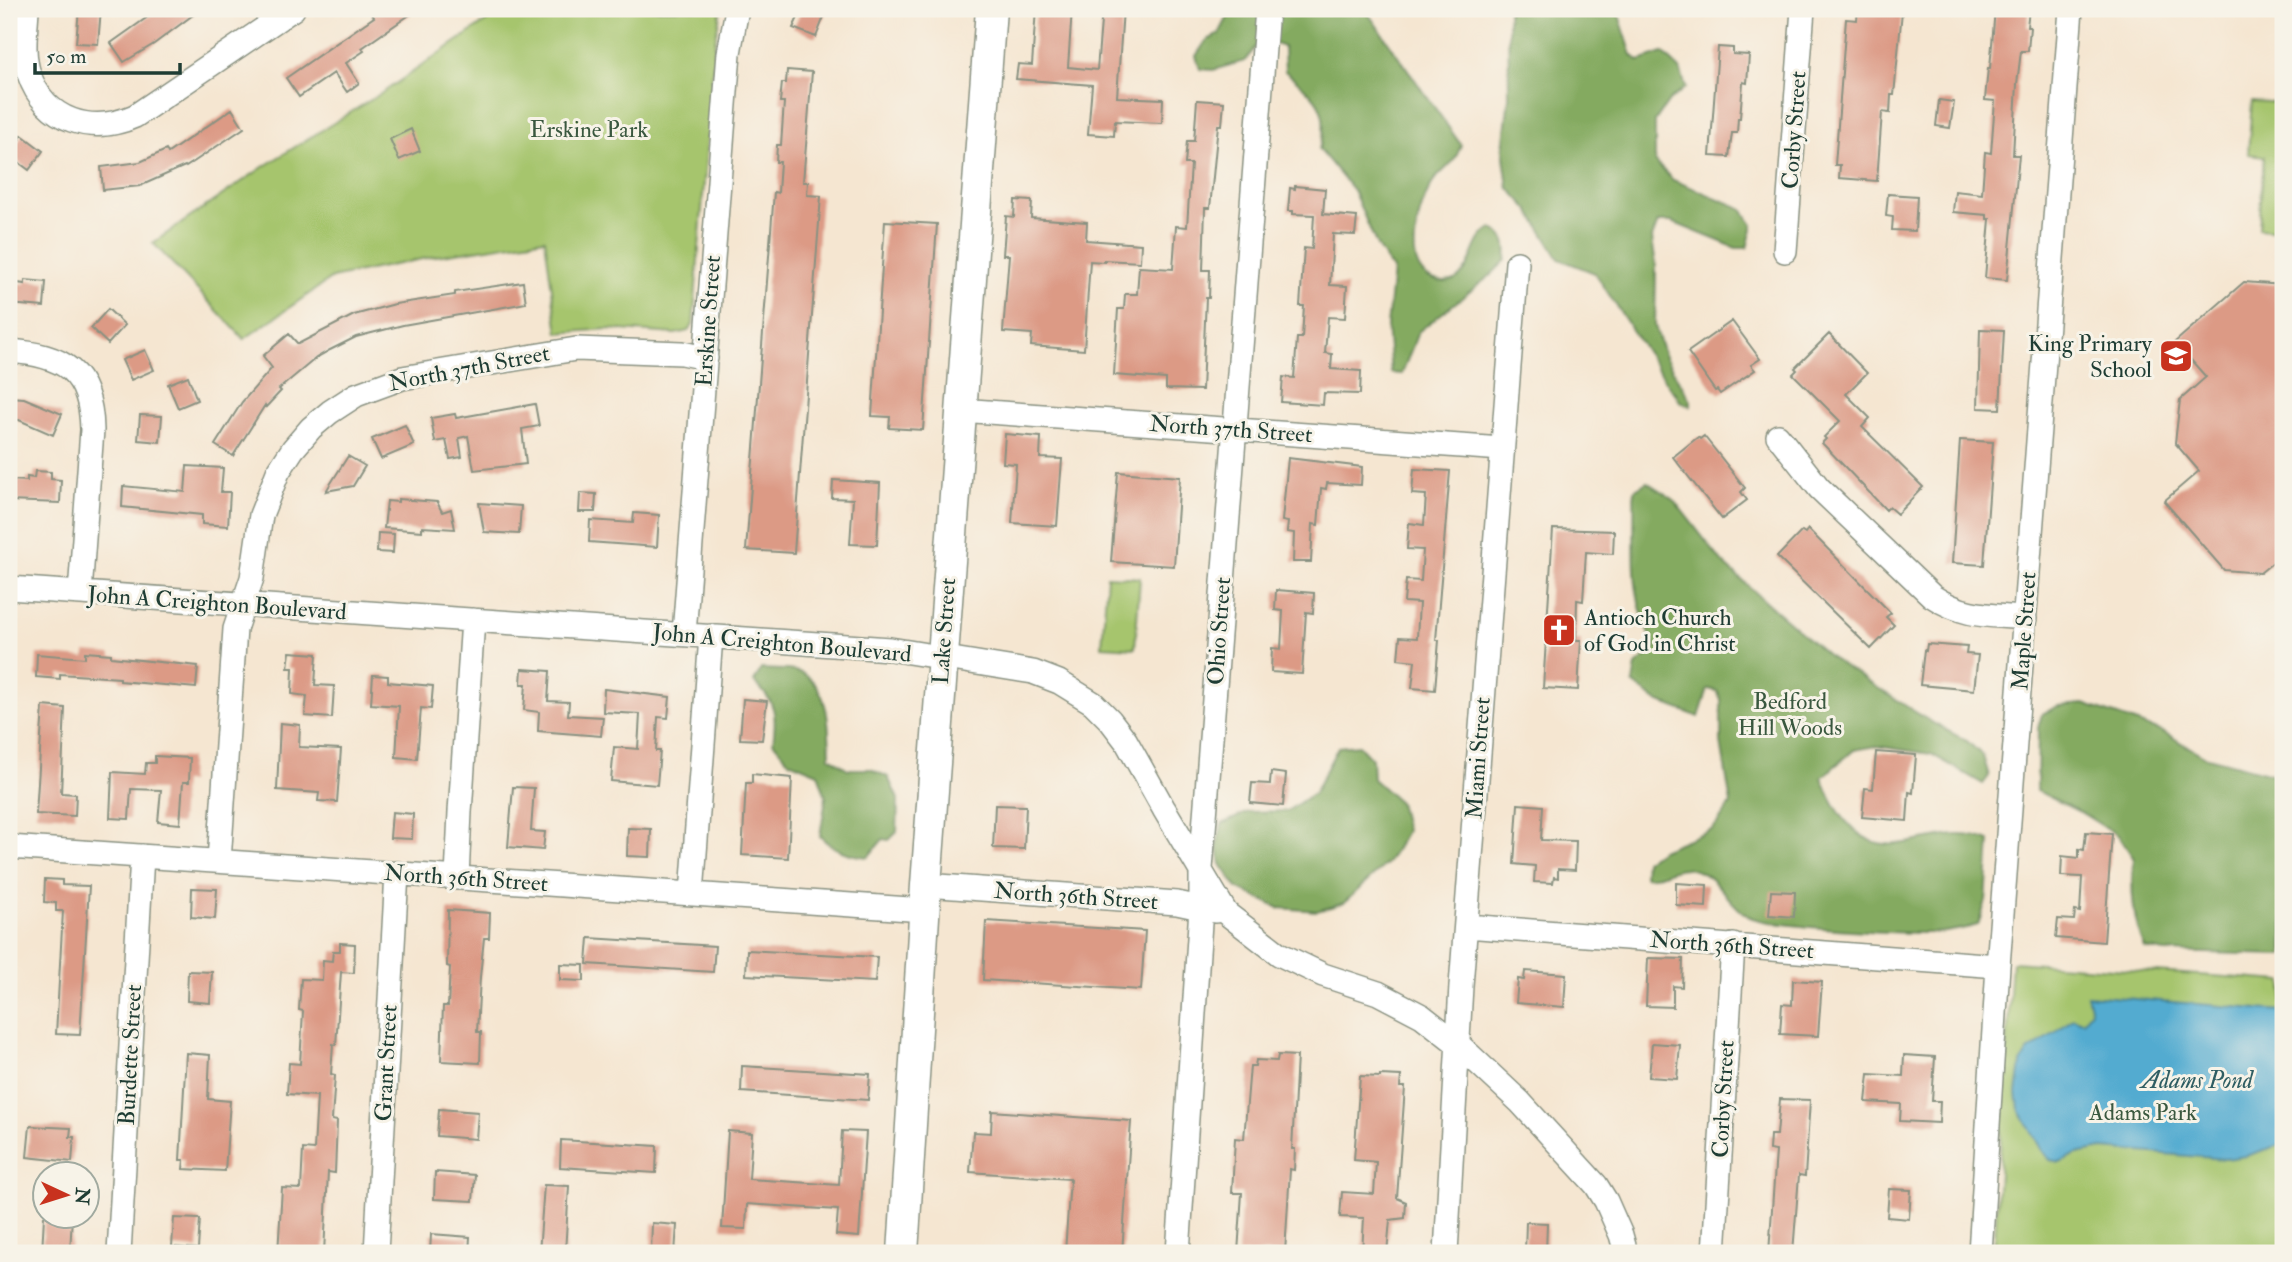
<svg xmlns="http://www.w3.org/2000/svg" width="2292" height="1262" font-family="'IM FELL Double Pica',serif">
<rect width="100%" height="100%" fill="#f7f3e8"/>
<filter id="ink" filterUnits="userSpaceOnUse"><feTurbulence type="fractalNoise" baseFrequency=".0143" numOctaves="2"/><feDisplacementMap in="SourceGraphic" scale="14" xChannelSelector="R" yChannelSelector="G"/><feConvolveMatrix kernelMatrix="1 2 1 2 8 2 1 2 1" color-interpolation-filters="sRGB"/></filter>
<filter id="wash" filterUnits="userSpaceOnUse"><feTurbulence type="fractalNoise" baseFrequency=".00686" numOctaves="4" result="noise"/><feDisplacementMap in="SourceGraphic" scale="28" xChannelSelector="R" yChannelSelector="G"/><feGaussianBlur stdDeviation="1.57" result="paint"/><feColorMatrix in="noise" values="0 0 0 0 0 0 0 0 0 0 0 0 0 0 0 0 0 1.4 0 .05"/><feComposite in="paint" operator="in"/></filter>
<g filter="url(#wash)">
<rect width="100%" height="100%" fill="#f5e6d1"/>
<path fill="#a6c56d" stroke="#628150" stroke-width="2" d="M504 9H721L715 41 693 325 688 331 675 334 608 329 558 333 545 239 436 256 332 278 244 339 153 243 266 165 385 91Z
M2252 101 2283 103V231L2259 229 2264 156 2248 154Z
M1107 576 1140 578 1135 648 1102 646Z
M2012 962 2283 981V1253H1994Z"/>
<path fill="#84aa60" stroke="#52744a" stroke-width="2" d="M1232 9H1365L1461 145C1459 150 1457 156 1454 160 1448 168 1438 174 1432 184 1420 204 1401 265 1430 278 1439 282 1447 284 1456 279 1476 266 1470 240 1492 228 1506 237 1508 244 1506 260L1491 275 1418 332 1402 374 1391 373 1387 326 1393 270 1378 248 1353 190 1319 149C1333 109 1314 95 1285 71L1284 47 1272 43 1256 47 1245 61 1213 70 1200 69 1196 56 1206 41 1219 34Z
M1508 9H1617L1632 55 1639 61 1663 53 1680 69 1686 87 1669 101 1655 121V162L1673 180 1741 208 1753 225 1747 248H1736L1672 222H1658L1652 238 1656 267 1655 326 1664 355 1691 401V406L1681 402 1668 385 1595 273 1559 259 1529 210 1508 187 1503 149 1509 97Z
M1647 482 1673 499 1723 563 1775 610 1831 658 1931 722 1967 741 1983 756 1989 776 1983 784 1931 754 1876 746 1854 750 1822 777C1834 810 1857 849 1898 844 1930 841 1958 827 1990 841L1986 901 1978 925C1963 929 1947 933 1930 933 1900 933 1770 928 1748 916 1728 904 1718 877 1695 870 1674 863 1664 879 1644 876L1645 861 1661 850 1713 829 1731 804 1721 742V699L1717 691 1708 689 1699 717 1655 700 1633 683 1636 665 1656 648C1627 597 1636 545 1634 490Z
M761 669C773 670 794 668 805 675 830 690 829 730 830 757L848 769H871L888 777 898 799 897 832 889 840 883 839 868 857C849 855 833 850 820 836L826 798 818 773 789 761 773 742C777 714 776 702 754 682Z
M2084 704 2165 733 2204 756 2283 777V955L2165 952 2145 948C2133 922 2130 888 2134 859L2119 836 2080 812 2037 791 2038 728 2042 714 2058 706Z
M1359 745 1372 759 1373 779 1399 802 1406 831 1388 862 1344 903 1317 911 1279 908 1237 888 1221 864 1217 845 1222 824 1248 812 1287 811 1314 793 1338 747Z"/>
<path fill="#53abd0" stroke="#397482" stroke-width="2" d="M2087 995 2283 1011V1144L2246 1156 2225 1159 2103 1149 2077 1154 2060 1162 2050 1160 2041 1149 2019 1109 2017 1093 2021 1063 2028 1051 2055 1033 2073 1018 2083 1021 2091 1011Z"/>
<g id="blocks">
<path fill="#dc9a85" d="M79 9H101L98 44 76 43Z
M159 9H201L154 44 124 62 111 43Z
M380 9H418L362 48 364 51 346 63 359 83 347 92 334 73 299 97 286 78 374 17 372 14Z
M802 9H827L816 37 793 28Z
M1036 9H1072L1068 67 1097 70 1102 9H1123L1117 97 1163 99 1162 123 1115 121 1114 136 1088 134 1092 85 1016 79 1018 64 1032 65Z
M1858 9 1902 11 1894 95H1891L1890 113 1882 112 1877 181 1839 178 1840 165H1835L1846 19 1857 20Z
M1995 9H2029L2027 27H2030L2028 51H2021L2017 84 2013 155H2019L2007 280 1985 278 1990 219H1987V215L1953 212 1955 191 1982 194 1985 152 1991 153 1995 101 1985 100 1988 68H1990Z
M1718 47 1733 48V54L1749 55 1747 83 1743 82 1740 118H1738L1737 133H1732L1729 157 1710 156Z
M787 70 812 72 803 182H808L807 195 821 196 794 553 746 550 774 192 778 193 780 162H776L777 145H781L784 102H780L782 83H786Z
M1197 100 1224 102 1222 125H1218L1210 208H1205L1203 270H1210L1209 298H1206L1202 390 1166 389V379L1114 375 1118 309H1124L1125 294H1137L1139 267 1173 269 1176 226 1187 227 1191 164H1185L1187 141H1194Z
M1939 100 1954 102 1950 128 1936 126Z
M232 109 244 128 186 167 185 166 140 186 103 190 101 167 140 162 166 150 168 153Z
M411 129 420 151 399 160 390 139Z
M22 135 43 151 29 170 9 155Z
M1295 186 1325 189 1323 214 1357 217 1355 235 1333 234 1330 285 1347 286 1345 318 1328 317 1325 353 1332 354 1331 369 1361 371 1360 394 1324 393 1323 405 1281 402 1283 377 1294 378 1297 338H1302L1304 306H1300L1304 248 1312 249 1314 215 1293 214V211H1288L1290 188 1295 189Z
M1888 194 1917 196 1915 231 1892 230 1893 217 1886 216Z
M1015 200 1032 201 1031 218 1087 222 1086 240 1141 244 1140 262 1104 260V262L1090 261 1084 350 1031 346 1032 334 1003 332 1009 255H1003L1006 216 1014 217Z
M885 221 937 224 923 430 889 428 890 417 872 416Z
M25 280 46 282 44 307 9 304V282L25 284Z
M523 282 526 303 403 325 356 337 330 350 316 358 279 389 281 391 266 407 265 405 233 456 215 445 242 402 272 368 263 356 289 334 298 344 354 315 395 304 455 295V292Z
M2244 282 2283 285V554L2260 573 2224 570 2164 501 2199 471 2175 443 2180 400 2206 377 2175 342Z
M108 309 125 325 108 344 91 328Z
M1732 321 1760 359 1751 365 1755 370 1720 394 1717 390 1715 391 1688 352Z
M1980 329 2004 330 2000 409 1978 408Z
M1829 334 1867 373 1846 394 1870 418 1862 427 1923 487 1897 514 1889 507 1886 510 1822 443 1826 439 1824 437 1840 421 1793 374 1797 370 1795 368Z
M145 350 154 370 131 380 122 360Z
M188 376 197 400 178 408 168 384Z
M9 397 24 398 62 414 53 435 19 420 9 419Z
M535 404 539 426 522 429 526 464 474 470 468 436 459 438 462 457 450 459 446 440 435 442 431 418 455 414 456 418Z
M140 415 162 416 160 442 138 440Z
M405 425 414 445 381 459 372 439Z
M1005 434 1041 437 1040 458 1062 459 1057 526 1012 523 1016 464 1003 463Z
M1704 436 1745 488 1741 492 1747 500 1722 519 1673 457 1698 437 1700 439Z
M1960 440 1993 442 1984 565 1952 563Z
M348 456 365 466 353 486 326 491Z
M1288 458 1362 467 1361 485 1327 483 1326 489 1321 488 1318 525 1313 524 1311 562H1293L1294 533 1287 532 1288 522 1282 521Z
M187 466 223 468 221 492H230L228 526 202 524V515L122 507 123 486 185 492Z
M1414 469 1450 471 1436 640H1439L1435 690 1412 688 1415 661 1398 659 1400 637 1417 638 1419 603 1404 602 1406 580 1421 581 1423 550 1407 549 1409 523 1424 525 1426 495 1412 494Z
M35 471 51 472V479L61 480 60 503 9 501V480L27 481V477L34 478Z
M1118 472 1180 477 1174 566 1111 562Z
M833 480 880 483 877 545 850 544 853 499 832 498Z
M580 493 596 494 595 512H579Z
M398 499 437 502 442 512 451 509 455 529 422 527V531L384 528 387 501 398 502Z
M479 503 521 506 519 534 484 532Z
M634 513 659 515 657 547 589 542 590 520 633 523Z
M1553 529 1614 531 1613 554 1586 552 1583 601 1577 600 1576 640H1581L1578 690 1543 688Z
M1808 529 1891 613 1886 617 1894 625 1871 649 1777 557 1802 531 1805 533Z
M378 533 394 534 393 553 377 552Z
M1276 590 1314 593 1313 613 1306 612 1302 674 1271 672 1272 648 1281 649 1283 611 1275 610Z
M1927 644 1967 647 1966 654 1978 655 1974 690 1920 685 1924 650 1926 651Z
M85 652 111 654V657L198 666 196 688 120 681V678L60 674V679L36 677 37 654 85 658Z
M290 652 317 654 315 685 334 686 332 718 305 716 307 696 292 694 293 668H288Z
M522 669 550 671 548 701 569 702 568 715 603 717 601 736 538 731 539 712 524 710 526 684H521Z
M373 675 388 676V682L433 686 431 709 421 708 417 759 396 757 399 706 371 704Z
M604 689 670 697 668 718 658 717 656 751H660L657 785 611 781 614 747 638 749 640 714 603 712Z
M743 699 767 701 762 740 740 739Z
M43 706 65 708 61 793 76 794 75 816 36 814Z
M280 723 300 725 299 747 341 749 337 802 318 801 319 793 277 790Z
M1876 752 1916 755 1913 793 1909 792 1907 821 1862 817 1865 788 1873 789Z
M155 756 190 758 189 782H183L180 824 158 822 161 790 131 789 129 819 110 818 112 772 145 774 146 763H155Z
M1271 772 1286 774 1283 806 1250 803 1252 783 1270 784Z
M752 774 792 778 788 858 742 855 746 783H752Z
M513 787 534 788 531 831 545 832 543 850 508 847Z
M1518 804 1543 806 1541 840 1576 841 1575 870 1558 869V878L1554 877 1553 883 1534 882 1535 866 1514 864Z
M995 805 1026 806 1024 849 993 848Z
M392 812 413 814 412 839 390 838Z
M628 828 651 829 650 857 627 856Z
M2086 832 2112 834 2104 942 2056 938 2058 919 2074 920 2075 911 2080 912 2082 877 2061 876 2062 856 2079 858V849L2084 850Z
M45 879 62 880V885L89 886 80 1035 56 1034 63 911H56V903L44 902Z
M1676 883 1707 885 1706 907 1676 905Z
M192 888 217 889 215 919 191 917Z
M1771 891 1795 892 1794 917 1769 915Z
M448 910 490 913 489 938H484L480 977 477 1032H481L480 1063 441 1061 443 1006H448L450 967 447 966Z
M986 921 1145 931 1141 990 983 980Z
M589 938 715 946 713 972 587 964Z
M340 943 355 944 354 973 341 972 336 1045 333 1044 331 1074 335 1075 332 1120 337 1121 335 1173 328 1172 324 1253H278L282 1188 301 1189 303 1149 314 1150 317 1096 287 1094 289 1063 300 1064 303 1011 299 1010 301 979 322 980 323 960 332 961 333 951H340Z
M747 950 877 957 875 982 746 975Z
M1648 958 1683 959 1682 987 1673 986V1007L1646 1006Z
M560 964 584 965V981L560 980Z
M188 971 212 972 210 1003 187 1001Z
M1525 971 1566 974 1564 1007 1516 1003 1518 979 1524 980Z
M1793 980 1822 982 1818 1036 1780 1034 1782 1004 1792 1005Z
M1652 1043 1680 1045 1677 1079 1649 1077Z
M186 1053 210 1055 208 1099 230 1101 225 1171 183 1169 184 1160H180Z
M1278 1055 1297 1056 1292 1149H1295L1294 1170 1290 1169 1285 1253H1238L1242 1193H1232L1235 1138 1244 1139 1250 1066H1255L1256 1060 1277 1061Z
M1904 1055 1935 1057 1932 1101H1940L1939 1123 1900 1121 1901 1104 1866 1102 1869 1074 1903 1076Z
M742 1066 870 1074 868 1100 741 1092Z
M1380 1075 1401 1076 1400 1087H1405L1397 1198 1406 1202 1405 1218 1390 1220 1387 1253H1362L1364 1218 1340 1217 1342 1192 1374 1194 1376 1162 1354 1160 1360 1076 1380 1077Z
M1780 1099 1810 1100 1805 1176 1799 1175 1793 1253H1769L1776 1151 1769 1150 1770 1135H1777Z
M439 1109 478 1112 476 1139 437 1136Z
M992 1111 1131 1121 1122 1253H1065L1070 1179 970 1172 973 1132 991 1133Z
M30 1126 71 1128 70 1137H74L72 1162 27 1157Z
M728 1131 752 1133 749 1179 839 1185 842 1131 866 1132 859 1237 836 1235 838 1210 747 1204 746 1229 722 1228Z
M561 1140 657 1146 656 1173 560 1167Z
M435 1172 475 1175 473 1201 434 1199Z
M544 1185 569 1186 565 1253H539Z
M1889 1189 1911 1190 1909 1219 1887 1217Z
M44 1216H72L70 1253H42Z
M174 1218 200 1219 198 1249 172 1247Z
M1526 1222 1547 1223 1546 1253H1525Z
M652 1223 677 1225 675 1253H651Z
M431 1234 470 1237 469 1253H430Z"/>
</g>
</g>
<g filter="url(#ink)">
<use href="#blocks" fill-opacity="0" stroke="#8a9282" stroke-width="2"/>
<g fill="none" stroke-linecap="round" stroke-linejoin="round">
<g stroke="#8a9282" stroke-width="26">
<path id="minor" d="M27 9C26 30 22 53 29 74 45 122 92 135 135 116L293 9
M1785 251 1803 9
M9 351C64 355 91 371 92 430L80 593
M960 410 1502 449
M1778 436 1819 488 1932 596C1964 617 1987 615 2025 618
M9 588 890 649 1033 672 1059 682 1093 703 1110 720 1126 741 1164 809 1226 913 1279 954 1323 975 1378 993 1422 1016 1459 1045 1520 1102 1596 1185 1606 1201 1621 1235 1626 1253
M684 634 729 53 737 9
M9 847 924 910
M219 861 235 629 252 578 261 515 278 472 293 449 311 428 330 412 356 395 402 378 576 349 682 353 706 358
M457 878 460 812 473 620
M926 885 1177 903 1215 911
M692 894 711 636
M1466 926 1998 966
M119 1253 142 856
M376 1253 397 873
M1178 1253 1201 908V869L1267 9
M1446 1253 1461 986 1517 263
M1714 1253 1733 945
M1980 1253 1998 966 2071 9"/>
</g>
<g stroke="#8a9282" stroke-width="33">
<path id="major" d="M903 1253 926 885 991 9"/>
</g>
<use href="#minor" stroke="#fff" stroke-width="23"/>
<use href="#major" stroke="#fff" stroke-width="30"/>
</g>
</g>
<defs>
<g id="school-square" transform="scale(1.75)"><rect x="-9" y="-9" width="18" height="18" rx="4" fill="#c8321e" stroke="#f7f3e8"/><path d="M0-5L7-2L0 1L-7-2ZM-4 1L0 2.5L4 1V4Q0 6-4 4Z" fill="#fff"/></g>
<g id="church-square" transform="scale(1.75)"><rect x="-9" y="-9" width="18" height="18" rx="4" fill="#c8321e" stroke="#f7f3e8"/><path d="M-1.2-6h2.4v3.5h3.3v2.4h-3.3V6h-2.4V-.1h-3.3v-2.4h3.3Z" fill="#fff"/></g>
</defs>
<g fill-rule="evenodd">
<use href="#school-square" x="2176" y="356"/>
<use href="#church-square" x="1559" y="630"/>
</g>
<g text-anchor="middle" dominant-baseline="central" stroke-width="6" stroke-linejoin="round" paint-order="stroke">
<g font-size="23" fill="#3a583f" stroke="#f7f3e8">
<text x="589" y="129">Erskine Park</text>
<text x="1790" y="701">Bedford<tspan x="1790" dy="26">Hill Woods</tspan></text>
<text x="2143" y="1112">Adams Park</text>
</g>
<g font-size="23" fill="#1f3d34" stroke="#f7f3e8">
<text transform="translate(1794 130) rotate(-86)">Corby Street</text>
<text transform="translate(708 321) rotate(-86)">Erskine Street</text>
<text transform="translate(469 368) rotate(-11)">North 37th Street</text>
<text transform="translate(1231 429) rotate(4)">North 37th Street</text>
<text transform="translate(217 603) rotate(4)">John A Creighton Boulevard</text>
<text transform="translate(944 631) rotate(-86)">Lake Street</text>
<text transform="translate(1219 631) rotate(-86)">Ohio Street</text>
<text transform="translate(2024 631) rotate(-86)">Maple Street</text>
<text transform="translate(782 643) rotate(5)">John A Creighton Boulevard</text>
<text transform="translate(1478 758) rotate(-86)">Miami Street</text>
<text transform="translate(466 878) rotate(4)">North 36th Street</text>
<text transform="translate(1076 896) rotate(4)">North 36th Street</text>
<text transform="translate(1732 945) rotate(4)">North 36th Street</text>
<text transform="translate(130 1055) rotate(-87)">Burdette Street</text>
<text transform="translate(386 1063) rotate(-87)">Grant Street</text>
<text transform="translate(1723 1099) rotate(-87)">Corby Street</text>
</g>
<g font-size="23" fill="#1f3d34" stroke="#f7f3e8" text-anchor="end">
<text x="2152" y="343">King Primary<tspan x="2152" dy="26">School</tspan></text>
<text x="1584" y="617" text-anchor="start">Antioch Church<tspan x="1584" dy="26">of God in Christ</tspan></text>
</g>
<g font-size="24" font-style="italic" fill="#2f5e63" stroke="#f7f3e8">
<text x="2197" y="1080">Adams Pond</text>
</g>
</g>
<rect width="2292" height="1262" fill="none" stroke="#f7f3e8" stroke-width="35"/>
<g transform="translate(66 1195) rotate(94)"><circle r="33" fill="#f7f3e8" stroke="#a1aaa0" stroke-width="2"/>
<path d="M0-5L12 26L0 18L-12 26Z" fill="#c8321e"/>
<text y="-10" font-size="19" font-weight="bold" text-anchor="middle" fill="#1f3d34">N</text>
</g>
<path d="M35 63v10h145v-10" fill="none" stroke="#1f3d34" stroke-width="3.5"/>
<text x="46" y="63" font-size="21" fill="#1f3d34" stroke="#f7f3e8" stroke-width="5" paint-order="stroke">50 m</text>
</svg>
